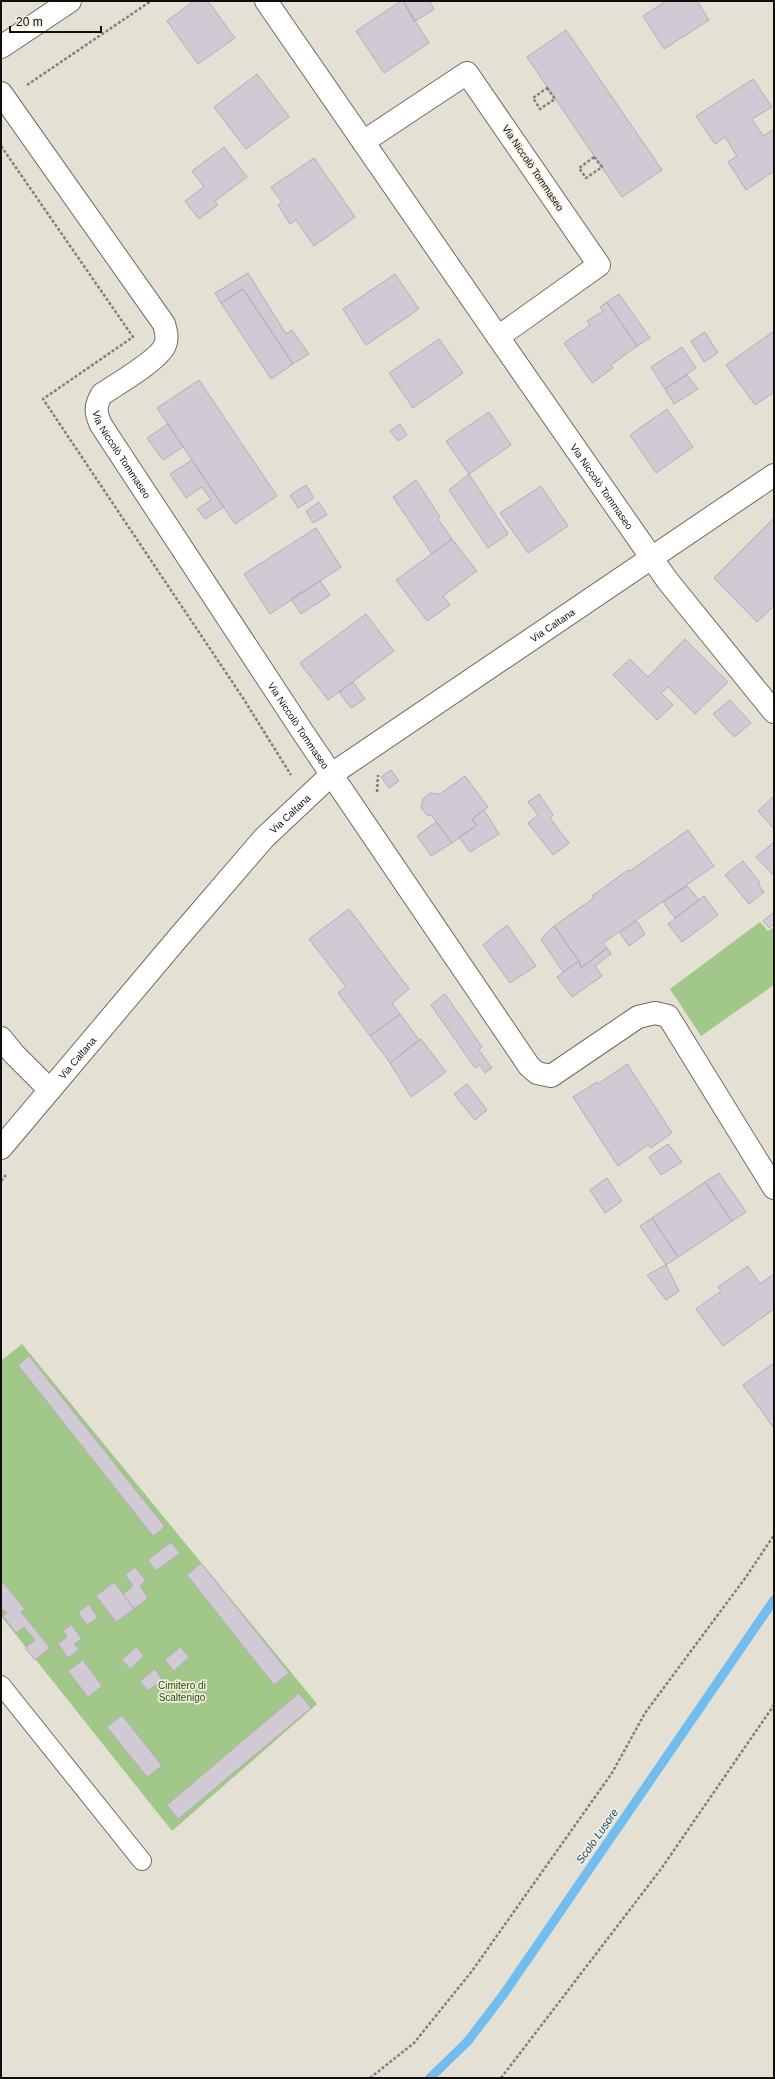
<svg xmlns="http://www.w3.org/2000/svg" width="775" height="2079" font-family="Arial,sans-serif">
<rect width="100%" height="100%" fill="#e5e0d4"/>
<path fill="#a1c789" d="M760 922 768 931 774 927V985L701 1036 670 989Z
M22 1344 317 1704 172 1831 1 1616V1361Z"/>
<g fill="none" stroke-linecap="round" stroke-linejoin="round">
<path stroke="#71bdef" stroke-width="9" d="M430 2078 468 2041 503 1995 774 1600"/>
</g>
<path fill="#d1c9d4" stroke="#b4adb7" d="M194 1H208L235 38 198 64 167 21Z
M401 1H403L429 43 384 73 356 31Z
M403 1H429L434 9 414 22Z
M666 1H697L709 20 664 49 643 16Z
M566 30 662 170 622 197 527 57Z
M257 74 289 117 246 149 214 107Z
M753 79 772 107 752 119 763 136 774 129V171L746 190 728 162 737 156 725 137 715 144 696 116Z
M224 147 247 177 215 201 218 205 199 219 185 201 204 187 192 171Z
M314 158 355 217 314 246 296 220 290 224 278 205 282 202 271 187Z
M248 273 286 334 292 330 309 354 293 364 243 289 221 303 215 293Z
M395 274 419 309 366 345 343 309Z
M243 289 293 364 271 379 221 303Z
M619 294 650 338 637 346 607 302Z
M607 302 637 346 611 365 613 368 592 383 564 343 590 325 587 321 603 311 600 307Z
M774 331V392L755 405 726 365Z
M705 332 718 353 704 362 691 341Z
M439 339 463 373 413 408 389 373Z
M682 347 696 368 665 389 651 367Z
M687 375 698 389 674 404 665 389Z
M199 380 277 496 235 524 157 408Z
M667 409 693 447 656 473 630 435Z
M489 412 511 445 469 474 446 441Z
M168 424 183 447 163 460 147 438Z
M400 424 407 435 398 441 390 431Z
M192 460 224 507 205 519 197 509 211 500 202 487 186 498 170 474Z
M469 474 508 534 488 548 449 490Z
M416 480 440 517 438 519 452 539 432 554 393 497Z
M306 485 314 498 298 508 290 495Z
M541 486 568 526 528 553 500 513Z
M319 502 327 515 313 523 306 511Z
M774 518V606L757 622 714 578Z
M316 528 341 567 270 614 244 574Z
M452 539 477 571 443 596 450 605 427 621 396 580Z
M320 581 330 595 301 614 291 599Z
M366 614 394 651 328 700 300 663Z
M685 639 728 682 695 714 668 687 661 693 673 705 657 720 613 675 630 659 648 677Z
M353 682 365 699 351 708 339 692Z
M730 700 751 723 734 737 713 714Z
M391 770 399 781 389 788 381 777Z
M465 776 488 807 472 819 477 825 452 843 432 816 427 815 421 808 423 799 430 793 440 794Z
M539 794 553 815 550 818 569 843 553 855 528 823 538 815 528 802Z
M774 796V829L758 811Z
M484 810 499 834 470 852 459 837 477 825 472 819Z
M436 822 452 843 431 856 417 836Z
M688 830 714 866 603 943 607 948 581 968 579 961 554 926 594 898 592 896 628 870 630 871Z
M774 842V876L756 857Z
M743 861 760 883 758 884 764 892 749 904 725 875Z
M687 886 699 900 675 918 663 902Z
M704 896 718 915 682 942 668 924Z
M349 909 409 989 392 1003 400 1014 370 1036 338 993 346 987 309 939Z
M774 912V924L769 928 763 921Z
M637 921 645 934 629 946 620 933Z
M507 925 536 966 510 983 483 945Z
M554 926 579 961 563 972 541 939Z
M607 948 611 954 595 966 602 976 572 997 557 977 579 961 581 968Z
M445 994 482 1047 479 1050 492 1068 485 1073 480 1065 475 1068 431 1005Z
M400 1014 419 1040 390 1063 370 1036Z
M421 1039 446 1072 411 1097 390 1063Z
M627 1064 672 1133 651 1148 648 1145 618 1166 573 1097 597 1082 598 1084Z
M467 1084 487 1110 475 1120 454 1094Z
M668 1144 682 1162 661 1175 649 1157Z
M719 1173 746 1212 732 1221 705 1182Z
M607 1178 622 1201 605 1213 590 1190Z
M705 1182 732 1221 678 1257 652 1218Z
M652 1218 678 1257 666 1265 640 1226Z
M666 1265 679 1291 666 1300 647 1275Z
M748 1266 760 1284 774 1274V1309L723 1346 696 1309 721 1291 718 1287Z
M29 1356 165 1527 153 1536 18 1365Z
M774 1363V1426L773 1427 743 1385Z
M171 1542 180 1553 156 1571 148 1560Z
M201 1563 289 1673 274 1685 187 1575Z
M135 1567 146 1581 140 1586 148 1598 134 1609 123 1594 133 1586 125 1575Z
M1 1580 25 1609 21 1612 50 1648 35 1660 25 1648 35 1640 24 1627 16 1633 3 1616 7 1613 1 1608Z
M114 1582 134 1609 116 1622 96 1596Z
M89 1604 98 1618 87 1625 78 1612Z
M71 1624 82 1639 74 1644 79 1650 68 1658 58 1644 67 1637 63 1631Z
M136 1647 144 1656 130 1669 122 1660Z
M180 1647 189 1657 174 1671 165 1660Z
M83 1660 102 1686 88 1697 68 1671Z
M155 1669 162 1680 148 1691 140 1681Z
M299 1693 311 1708 178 1819 167 1805Z
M122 1715 162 1766 147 1777 107 1727Z"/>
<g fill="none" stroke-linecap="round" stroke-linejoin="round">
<g stroke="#706b61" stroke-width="20">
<path id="service" d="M1 1685 142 1861"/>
</g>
<g stroke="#706b61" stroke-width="24">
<g id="minor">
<path d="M266 1 498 337 599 265 467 73 363 142"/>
<path d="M1 47 70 1"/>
<path id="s1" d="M1 93 164 324C166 331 168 338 165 345 160 359 116 385 102 394 95 406 95 412 101 425L304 734 529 1066 537 1073 551 1076 638 1017 655 1013 668 1016 774 1188"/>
<path id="s2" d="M498 337 667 580 774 712"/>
<path d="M1 1038 14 1054 50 1090"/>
</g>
</g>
<g stroke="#706b61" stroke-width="24">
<g id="secondary">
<path id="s3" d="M1 1148 178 938 264 838 332 774 774 475"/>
</g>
</g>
<path stroke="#848078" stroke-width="2.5" stroke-dasharray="3 2" stroke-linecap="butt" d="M27 85 151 1
M547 88 555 99 540 109 533 98Z
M1 146 133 337 43 399 243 698 291 775
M594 157 602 167 586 178 579 168Z
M377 792 378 775
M1 1181 6 1175
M370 2078 414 2043 472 1971 612 1773 645 1713 746 1577 774 1535
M501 2078 661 1869 774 1705"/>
<use href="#service" stroke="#fff" stroke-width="18"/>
<use href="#minor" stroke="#fff" stroke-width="22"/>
<use href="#secondary" stroke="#fff" stroke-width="22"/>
</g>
<g text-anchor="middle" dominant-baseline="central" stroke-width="3.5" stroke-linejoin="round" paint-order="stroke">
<g font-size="10" fill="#100e0a" stroke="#f2eee1">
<text transform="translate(533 168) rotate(56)">Via Niccolò Tommaseo</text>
<text stroke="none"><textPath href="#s1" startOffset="453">Via Niccolò Tommaseo</textPath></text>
<text stroke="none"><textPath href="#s2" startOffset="182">Via Niccolò Tommaseo</textPath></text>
<text stroke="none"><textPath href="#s3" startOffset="766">Via Caltana</textPath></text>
<text stroke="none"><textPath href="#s1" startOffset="777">Via Niccolò Tommaseo</textPath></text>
<text stroke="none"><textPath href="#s3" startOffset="442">Via Caltana</textPath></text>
<text stroke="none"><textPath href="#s3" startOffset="118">Via Caltana</textPath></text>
</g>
<g font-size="10" fill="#274c00" stroke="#f2eee1">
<text x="182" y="1685">Cimitero di<tspan x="182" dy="12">Scaltenigo</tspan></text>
</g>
<g font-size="11" font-style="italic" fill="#124d6f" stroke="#f2eee1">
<text transform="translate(597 1836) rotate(-55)">Scolo Lusore</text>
</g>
</g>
<rect width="775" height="2079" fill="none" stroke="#100e0a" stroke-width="4"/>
<path d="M10 26v6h91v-6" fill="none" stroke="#100e0a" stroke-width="2"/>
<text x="16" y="26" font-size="12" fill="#100e0a" stroke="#f2eee1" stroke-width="3" paint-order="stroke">20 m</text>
</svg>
